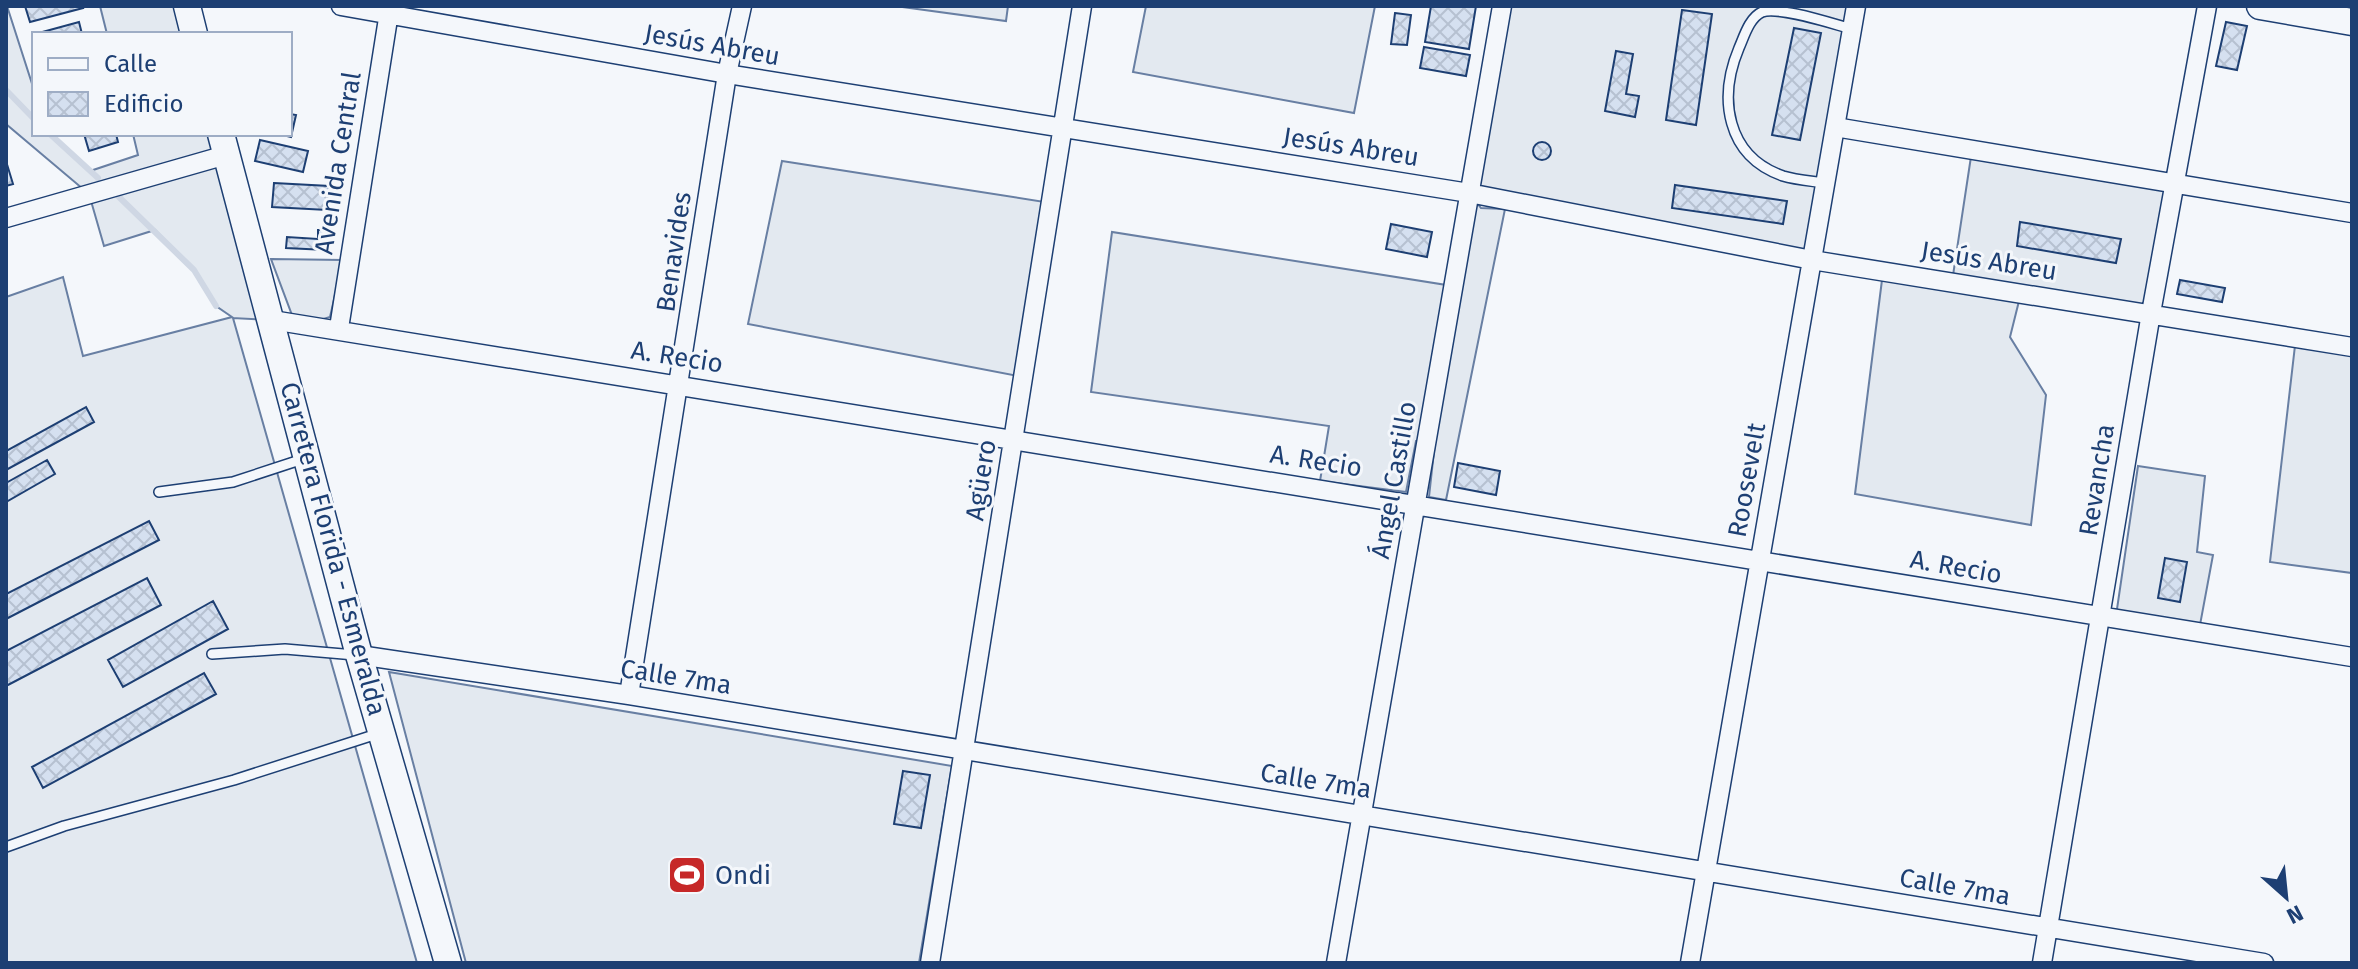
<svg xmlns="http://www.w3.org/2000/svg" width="2358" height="969" font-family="'Fira Sans',sans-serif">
<defs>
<pattern id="building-cross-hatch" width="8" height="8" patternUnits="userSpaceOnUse" patternTransform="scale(2)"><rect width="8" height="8" fill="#d5e0f0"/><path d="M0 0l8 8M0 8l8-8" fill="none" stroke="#b6c1d1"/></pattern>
</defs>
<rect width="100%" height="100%" fill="#f4f7fb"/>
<path fill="#e3e9f0" stroke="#687fa3" stroke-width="2" d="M7 6 34 90V134H50L90 171 138 155 133 134H221L272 320 233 318 417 963H6V297L63 277 83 356 232 317 216 306 194 270 155 230 104 246 89 194 6 124Z
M100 6H187L194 34H107Z
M895 6H1008L1006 21Z
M1146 6H1375L1354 113 1133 72Z
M1500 6H1857L1812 260 1470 194 1481 208 1505 209 1446 500 1429 497 1435 442 1416 441 1406 492 1320 481 1329 426 1091 392 1112 232 1453 286Z
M1972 150 2175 184 2151 313 2021 293 2010 337 2046 395 2031 525 1855 494 1883 272 1952 282Z
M782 161 1051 203 1023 377 748 324Z
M271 259 343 260 330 317 320 320 292 315Z
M2296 337 2352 347V573L2270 562Z
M2138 466 2205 476 2197 552 2213 555 2200 625 2122 618 2117 609Z
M389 672 952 766 919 963H466Z"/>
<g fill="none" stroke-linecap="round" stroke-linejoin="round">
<path stroke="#cfd7e4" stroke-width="6" d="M6 90 34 119
M50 134 98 178
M119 197 194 270 216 306"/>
</g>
<path fill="url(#building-cross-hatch)" stroke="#1d3f73" stroke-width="2" d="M25 6H82L83 8 30 22Z
M1431 6H1476L1469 49 1425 42Z
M1682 10 1712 14 1696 125 1666 120Z
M1395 13 1411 15 1407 45 1391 44Z
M79 22 82 34H35Z
M2226 22 2247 26 2237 70 2216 66Z
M1794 28 1821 33 1800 140 1772 135Z
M1424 47 1470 55 1466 76 1420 68Z
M1616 51 1633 54 1626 94 1639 96 1635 117 1605 111Z
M290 114 296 115 291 137 279 134H290Z
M84 134H116L118 142 89 151Z
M260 140 308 151 303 172 255 161Z
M1533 151a9 9 0 1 1 18 0a9 9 0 1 1-18 0Z
M6 161 13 184 6 186Z
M274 183 329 186 327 210 272 207Z
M1675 185 1787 201 1783 224 1672 208Z
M2020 222 2121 239 2116 263 2017 246Z
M1391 224 1432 232 1427 257 1386 249Z
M318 230H327L326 250 286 248 287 237 318 239Z
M2180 280 2225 288 2222 302 2177 294Z
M86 407 94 422 6 470V451Z
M47 460 55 474 6 502V483Z
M1458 463 1500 471 1496 495 1454 487Z
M149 521 159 540 6 619V594Z
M2165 558 2187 562 2180 602 2158 598Z
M147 578 161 605 6 686V651Z
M213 601 228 629 123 687 108 660Z
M204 673 216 694 43 788 32 767Z
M903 771 930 775 921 828 894 824Z"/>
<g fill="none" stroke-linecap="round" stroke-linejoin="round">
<g stroke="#1d3f73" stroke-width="12">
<path id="lane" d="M1825 183C1812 181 1796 180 1783 176 1726 156 1718 98 1739 48 1744 37 1749 18 1762 12 1779 6 1833 24 1852 29
M159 492 233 482 303 459
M212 654 285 649 355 655
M6 847 64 826 234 780 380 733"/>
</g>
<g stroke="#1d3f73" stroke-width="21">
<path id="street" d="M341 6 727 74 1469 193 1812 260 2352 347
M1835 127 2352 213
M6 218 226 155
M272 320 2352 657
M339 328 390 6
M359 655 629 695 2264 963
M629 695 727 74 742 6
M930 963 1082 6
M1336 963 1502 6
M1690 963 1856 6
M2042 963 2151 313 2207 6"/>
</g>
<g stroke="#1d3f73" stroke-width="29">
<path id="secondary" d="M187 6 194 34
M2260 6 2352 22
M221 134 359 655 448 963"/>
</g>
<use href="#lane" stroke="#f4f7fb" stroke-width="9"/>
<use href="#street" stroke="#f4f7fb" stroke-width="18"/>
<use href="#secondary" stroke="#f4f7fb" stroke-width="26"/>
</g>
<defs>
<g id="stadium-square" transform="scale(2)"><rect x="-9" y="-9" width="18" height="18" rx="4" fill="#c62828" stroke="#f4f7fb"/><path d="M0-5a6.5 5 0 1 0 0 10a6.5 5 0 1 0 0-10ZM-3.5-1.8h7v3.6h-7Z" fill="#fff"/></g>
</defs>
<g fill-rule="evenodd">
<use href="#stadium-square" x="687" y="875"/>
</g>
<g text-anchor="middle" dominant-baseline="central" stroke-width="6" stroke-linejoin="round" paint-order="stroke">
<g font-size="26" fill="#1d3f73" stroke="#f4f7fb">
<text transform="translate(712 45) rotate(10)">Jesús Abreu</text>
<text transform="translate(1351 147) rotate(9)">Jesús Abreu</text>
<text transform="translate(338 163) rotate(-81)">Avenida Central</text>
<text transform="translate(674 252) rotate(-82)">Benavides</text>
<text transform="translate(1989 261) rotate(9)">Jesús Abreu</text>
<text transform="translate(677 357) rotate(9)">A. Recio</text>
<text transform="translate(1316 461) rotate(9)">A. Recio</text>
<text transform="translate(981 480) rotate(-81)">Agüero</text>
<text transform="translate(1394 480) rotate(-80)">Ángel Castillo</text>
<text transform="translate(1747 480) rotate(-80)">Roosevelt</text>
<text transform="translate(2097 480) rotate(-81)">Revancha</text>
<text transform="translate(333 549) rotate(75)">Carretera Florida - Esmeralda</text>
<text transform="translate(1956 567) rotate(10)">A. Recio</text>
<text transform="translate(676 677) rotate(9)">Calle 7ma</text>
<text transform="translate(1316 781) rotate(9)">Calle 7ma</text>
<text transform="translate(1955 887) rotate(10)">Calle 7ma</text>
</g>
<g font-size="26" fill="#1d3f73" stroke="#f4f7fb" text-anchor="start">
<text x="715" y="875">Ondi</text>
</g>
</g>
<rect width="2358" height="969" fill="none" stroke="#1d3f73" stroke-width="16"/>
<rect x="32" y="32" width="260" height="104" fill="#f4f7fb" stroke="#9eadc5" stroke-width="2"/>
<rect x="48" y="58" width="40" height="12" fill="#f4f7fb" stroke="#9eadc5" stroke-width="2"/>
<text x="104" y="72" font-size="24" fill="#1d3f73">Calle</text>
<rect x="48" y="92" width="40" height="24" fill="url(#building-cross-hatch)" stroke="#9eadc5" stroke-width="2"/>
<text x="104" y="112" font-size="24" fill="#1d3f73">Edificio</text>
<g transform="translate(2286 897) rotate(153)" stroke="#f4f7fb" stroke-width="6" paint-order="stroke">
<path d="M0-6L14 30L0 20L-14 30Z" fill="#1d3f73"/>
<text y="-12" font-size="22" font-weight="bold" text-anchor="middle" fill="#1d3f73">N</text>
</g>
</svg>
